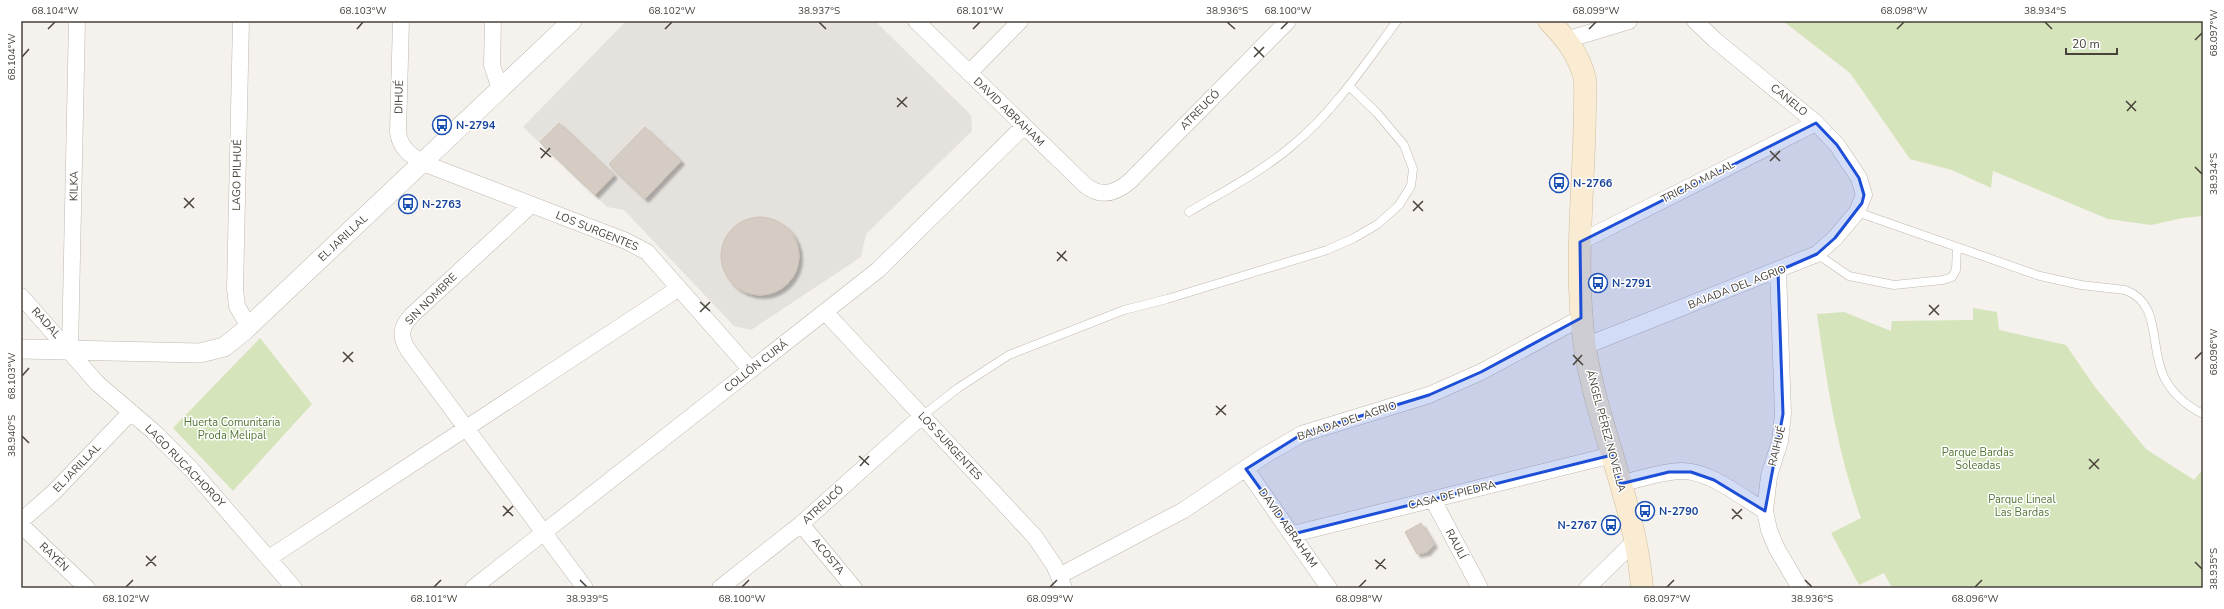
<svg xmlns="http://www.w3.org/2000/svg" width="2224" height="609" font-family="'Nunito Sans',sans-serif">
<defs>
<filter id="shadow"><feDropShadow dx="3.5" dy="3.5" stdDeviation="1" flood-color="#0004"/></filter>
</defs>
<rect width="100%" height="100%" fill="#f5f1ec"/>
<path fill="#e5e1dd" d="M626 21H875L971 115 972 131 866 234 861 257 751 330 734 326 624 210 607 207 523 127Z"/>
<path fill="#d5e4ba" d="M1783 21H2203V216L2183 218 2151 225 2108 219 1993 171 1991 188 1952 170 1910 159 1850 73Z
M1973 308 1997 312 1999 330 2066 345 2095 387 2146 449 2194 480 2203 469V588H1892L1884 573 1859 585 1831 533 1861 518C1837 450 1827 385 1817 314L1844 312 1891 331 1892 321 1973 320Z
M260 338 312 404 233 491 173 428Z"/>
<path fill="#d5ccc3" stroke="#cfc3b7" filter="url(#shadow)" d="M559 123 614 175 595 195 540 142Z
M645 127 681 161 645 199 609 164Z
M721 256a39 39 0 1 1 78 0a39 39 0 1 1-78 0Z
M1421 523 1434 544 1427 552 1417 554 1405 532Z"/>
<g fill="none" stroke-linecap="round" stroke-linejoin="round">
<g stroke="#bfb8b0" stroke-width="9">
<path id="service" d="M1189 212C1224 191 1263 171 1294 144 1335 110 1365 64 1397 21
M1857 212 2040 276 2081 285 2125 290C2162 303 2149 347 2164 377 2172 393 2187 406 2203 414
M1817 254 1849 276 1894 285 1943 280 1952 277 1956 270 1957 247
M922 416 958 388 1009 355 1124 310 1167 299 1327 250 1354 238 1378 224 1399 205 1411 186 1413 169 1404 145 1377 113 1349 86"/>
</g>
<g stroke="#bfb8b0" stroke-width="17">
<path id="minor" d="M241 21 235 289 237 306 249 327
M401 21 398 132C400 148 410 155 423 163L626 241 647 252 751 370
M493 21 492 65 500 89
M916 21 1085 185C1101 198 1115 194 1130 181L1288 21
M1566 40 1629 21
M969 73 1020 21
M531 205 412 315C401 327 399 335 408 350L585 588
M1580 242 1816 123
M1778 271 1783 414 1780 441 1769 476 1765 511 1769 530 1777 549 1800 588
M21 296 97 383 154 432 191 469 294 588
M825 312 1035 537 1054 565 1064 588
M1585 346 1817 254 1835 238 1857 212 1864 195 1859 178 1837 145 1816 123 1715 40 1695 21
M70 350 77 21
M1246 469 1329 588
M1620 484C1639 479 1660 472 1680 471 1707 469 1742 497 1765 511
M1433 500 1480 588
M21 521 54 492 131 412
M801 524 854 588
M21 525 87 588
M1293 534 1612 455
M269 558 679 288
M1059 576 1184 510 1264 456 1302 434 1429 395 1481 372 1581 318
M473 588 878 270 1024 126
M720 588 801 524 922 416
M1587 588 1635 541"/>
</g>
<g stroke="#bfb8b0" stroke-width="20">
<path id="tertiary" d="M21 349 200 353 224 347 244 331 572 21"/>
</g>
<g stroke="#cfbea1" stroke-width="23">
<path id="secondary" d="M1549 21C1566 38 1579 55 1585 79 1587 169 1572 258 1585 348 1598 429 1636 506 1642 588"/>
</g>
<use href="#service" stroke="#fff" stroke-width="8"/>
<use href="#minor" stroke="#fff" stroke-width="16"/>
<use href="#tertiary" stroke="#fff" stroke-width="19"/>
<use href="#secondary" stroke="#f9ecd2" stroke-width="22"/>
</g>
<path fill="#1d4ed8" fill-opacity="0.2" stroke="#1d4ed8" stroke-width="3" stroke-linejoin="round" d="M1816 123 1837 145 1859 178 1864 195 1862 203 1835 238 1817 254 1778 271 1783 414 1765 511 1714 480 1691 472H1669L1620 484 1612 455 1293 534 1246 469 1302 434 1429 395 1481 372 1581 318 1580 242Z"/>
<path fill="none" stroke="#48423b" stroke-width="1.5" d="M819 22 826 29M1227 22 1235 29M2045 22 2052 29M48 29 55 22M357 29 363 22M665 29 672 22M973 29 980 22M1281 29 1288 22M1589 29 1596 22M1897 29 1904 22M2195 40 2202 33M1254 47 1264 57M22 57 29 49M1254 57 1264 47M897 98 907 107M2126 101 2136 111M897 107 907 97M2127 111 2136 101M540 148 551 157M1770 151 1780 161M541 158 550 148M1770 161 1780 151M2195 167 2202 174M184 198 194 208M1413 201 1423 211M184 208 194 198M1413 211 1423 201M1057 252 1067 261M1057 261 1066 251M700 302 710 311M1929 305 1939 315M700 312 710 302M1929 315 1939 305M343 352 353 362M1573 355 1583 365M2195 359 2202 352M343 362 353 352M1573 365 1582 355M22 376 29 368M1216 406 1226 415M1216 415 1226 405M22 436 29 443M859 456 869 465M2089 459 2099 469M860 466 869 456M2089 469 2099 459M503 506 513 516M1732 509 1742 519M503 516 513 506M1732 519 1742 509M146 556 156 566M1375 560 1386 569M2195 562 2202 569M146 566 156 556M1376 569 1385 559M580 580 587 587M1805 580 1812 587M126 587 133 580M434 587 441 580M742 587 749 580M1050 587 1057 580M1359 587 1366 580M1667 587 1674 580M1975 587 1982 580"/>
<defs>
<g id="bus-ring" transform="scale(1)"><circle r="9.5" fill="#fff" stroke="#1a4fb4" stroke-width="1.5"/><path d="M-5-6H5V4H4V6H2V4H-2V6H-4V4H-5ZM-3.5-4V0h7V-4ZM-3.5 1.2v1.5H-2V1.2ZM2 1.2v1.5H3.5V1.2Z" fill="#1a4fb4"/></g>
</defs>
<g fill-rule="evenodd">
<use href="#bus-ring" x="442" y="125"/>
<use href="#bus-ring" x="1559" y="183"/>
<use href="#bus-ring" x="408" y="204"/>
<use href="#bus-ring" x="1598" y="283"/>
<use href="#bus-ring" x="1645" y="511"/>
<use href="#bus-ring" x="1611" y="525"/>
</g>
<g text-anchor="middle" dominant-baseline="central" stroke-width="3" stroke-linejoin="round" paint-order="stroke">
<g font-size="11" fill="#48423b" stroke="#fff">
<text transform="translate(399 97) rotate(-89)">DIHUÉ</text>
<text transform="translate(1789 100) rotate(39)">CANELO</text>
<text transform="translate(1200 110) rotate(-45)">ATREUCÓ</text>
<text transform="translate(1009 112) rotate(44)">DAVID ABRAHAM</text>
<text transform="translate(237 175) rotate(-89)">LAGO PILHUÉ</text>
<text transform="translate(1698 182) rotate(-27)">TRICAO MALAL</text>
<text transform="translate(74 186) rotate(-89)">KILKA</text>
<text transform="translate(597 231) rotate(22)">LOS SURGENTES</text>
<text transform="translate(343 238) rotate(-43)">EL JARILLAL</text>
<text transform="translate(1737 287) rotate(-21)">BAJADA DEL AGRIO</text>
<text transform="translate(431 299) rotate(-45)">SIN NOMBRE</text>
<text transform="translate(46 323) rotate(48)">RADAL</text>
<text transform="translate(756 366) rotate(-38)">COLLÓN CURÁ</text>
<text transform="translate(1347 421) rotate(-18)">BAJADA DEL AGRIO</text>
<text transform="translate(1606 431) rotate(75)">ÁNGEL PÉREZ NOVELLA</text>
<text transform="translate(950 446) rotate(47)">LOS SURGENTES</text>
<text transform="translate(1777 446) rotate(-76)">RAIHUÉ</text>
<text transform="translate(185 466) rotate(46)">LAGO RUCACHOROY</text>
<text transform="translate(77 468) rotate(-46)">EL JARILLAL</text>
<text transform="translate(1452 495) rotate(-14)">CASA DE PIEDRA</text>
<text transform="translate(823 505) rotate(-42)">ATREUCÓ</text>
<text transform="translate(1288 528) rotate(55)">DAVID ABRAHAM</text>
<text transform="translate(1456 544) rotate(62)">RAULÍ</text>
<text transform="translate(828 556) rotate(50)">ACOSTA</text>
<text transform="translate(54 557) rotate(44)">RAYÉN</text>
</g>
<g font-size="11" font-weight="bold" fill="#164399" stroke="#fff" text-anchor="start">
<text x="456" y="125">N-2794</text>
<text x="1573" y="183">N-2766</text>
<text x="422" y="204">N-2763</text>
<text x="1612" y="283">N-2791</text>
<text x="1659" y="511">N-2790</text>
<text x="1597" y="525" text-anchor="end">N-2767</text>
</g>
<g font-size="11" fill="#527533" stroke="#fff">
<text x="232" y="422">Huerta Comunitaria<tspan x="232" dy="13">Proda Melipal</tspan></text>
<text x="1978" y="452">Parque Bardas<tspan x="1978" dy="13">Soleadas</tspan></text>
<text x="2022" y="499">Parque Lineal<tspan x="2022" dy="13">Las Bardas</tspan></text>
</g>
</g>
<rect width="2224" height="609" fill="none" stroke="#ffffff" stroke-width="44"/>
<path d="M2066 48v6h51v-6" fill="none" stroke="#48423b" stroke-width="2"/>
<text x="2072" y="48" font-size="12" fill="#48423b" stroke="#ffffff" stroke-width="3" paint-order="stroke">20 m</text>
<rect x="22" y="22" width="2180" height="565" fill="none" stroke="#48423b" stroke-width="1.5"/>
<g font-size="10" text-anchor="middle" fill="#48423b">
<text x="55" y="14">68.104°W</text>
<text x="363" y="14">68.103°W</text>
<text x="672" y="14">68.102°W</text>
<text x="819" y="14">38.937°S</text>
<text x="980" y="14">68.101°W</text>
<text x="1227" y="14">38.936°S</text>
<text x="1288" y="14">68.100°W</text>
<text x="1596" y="14">68.099°W</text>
<text x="1904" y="14">68.098°W</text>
<text x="2045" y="14">38.934°S</text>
<text transform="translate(2213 33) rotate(-90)" y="4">68.097°W</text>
<text transform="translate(11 57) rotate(-90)" y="4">68.104°W</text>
<text transform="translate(2213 174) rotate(-90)" y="4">38.934°S</text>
<text transform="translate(2213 352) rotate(-90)" y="4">68.096°W</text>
<text transform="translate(11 376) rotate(-90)" y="4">68.103°W</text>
<text transform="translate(11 436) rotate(-90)" y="4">38.940°S</text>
<text transform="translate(2213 569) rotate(-90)" y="4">38.935°S</text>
<text x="126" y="602">68.102°W</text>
<text x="434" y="602">68.101°W</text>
<text x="587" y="602">38.939°S</text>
<text x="742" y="602">68.100°W</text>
<text x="1050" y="602">68.099°W</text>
<text x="1359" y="602">68.098°W</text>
<text x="1667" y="602">68.097°W</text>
<text x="1812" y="602">38.936°S</text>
<text x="1975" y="602">68.096°W</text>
</g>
</svg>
